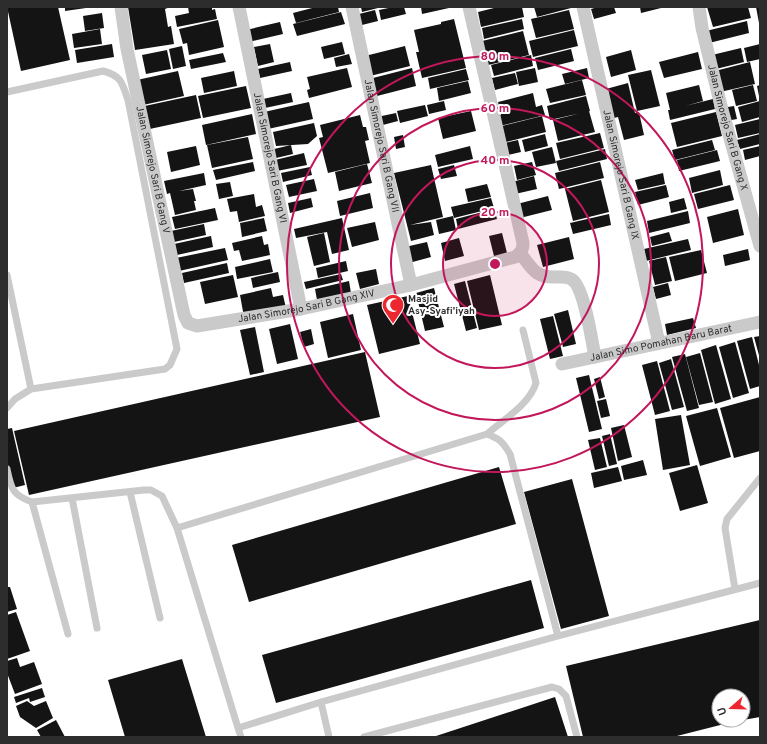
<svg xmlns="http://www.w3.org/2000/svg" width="767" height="744" font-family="Overpass,sans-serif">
<rect width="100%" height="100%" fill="#fff"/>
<path fill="#141414" d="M7 7H58L70 60 21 71Z
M65 7H86V8L65 11Z
M128 7H170L165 9 168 27 171 26 174 44 135 50Z
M188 7H212V10L215 9 217 19 177 27 175 16 189 13Z
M316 7H338L339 12 296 23 293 13Z
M361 7H378V8L362 12Z
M393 7H404L406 14 381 20 379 10Z
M421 7H449V8L422 14Z
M498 7H522L524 17 481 27 478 12Z
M534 7H570L571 8 537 17Z
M598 7H614L616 13 594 19 591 9Z
M640 7H661V8L641 13Z
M707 7H748L751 18 713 27Z
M756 7H760V23H759Z
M375 10 378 21 362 25 359 14Z
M569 10 574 29 536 38 531 19Z
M341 12 345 24 297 36 293 24Z
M102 13 104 28 85 31 83 16Z
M454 19 466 68 422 78 416 52H419L414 30 441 24V22Z
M522 19 524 29 484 39 482 28Z
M218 20 224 47 189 55 187 43 183 44 179 29Z
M747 21 749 33 709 43 706 31Z
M280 22 283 34 249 42 246 30Z
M100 29 102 44 74 48 72 34Z
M574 30 578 46 533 57 529 41Z
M523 31 529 55 484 66 478 42Z
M342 42 345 54 324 59 321 47Z
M112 44 114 57 77 63 75 50Z
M270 44 274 62 258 66 254 47Z
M760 44V59L747 62 744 48Z
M182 46 186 66 173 69 169 49Z
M405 46 410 66 370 76 365 56Z
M741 48 744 62 716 69 712 55Z
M571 49 574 61 538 70 535 58Z
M167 50 171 69 146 74 142 55Z
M631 50 636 70 611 77 606 57Z
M698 52 702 69 664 78 659 62Z
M223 53 226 62 191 69 189 60Z
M349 54 352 64 336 67 334 58Z
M531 55 533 66 494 76 491 65Z
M290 62 292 71 260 78 258 69Z
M750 62 755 84 720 92 715 71Z
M347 68 352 87 309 98 307 90 310 89 307 77Z
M412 68 416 86 377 96 373 78Z
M535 68 538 82 519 86 516 72Z
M587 68 589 78 565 84 562 74Z
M466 69 469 80 430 89 428 78Z
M651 70 660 106 637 111 628 75Z
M178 71 184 96 143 105 137 80Z
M234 71 237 86 204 93 201 78Z
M515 73 518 84 495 90 492 78Z
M582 80 586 95 550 103 546 89Z
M468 81 471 93 439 101 437 88Z
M628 83 635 113 639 112 644 135 624 140 618 117 614 118 606 89Z
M699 85 703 101 685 106 713 99 715 109 670 120 668 110H670L666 93Z
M753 85 757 101 736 106 732 90Z
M760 85V96H759L757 86Z
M246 86 251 108 203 118 198 96Z
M291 93 293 102 265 108 263 99Z
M533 93 536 107 542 105 545 115 500 126 498 116 501 115 498 102Z
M196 95 201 118 145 130 140 107Z
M586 96 590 111 550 120 547 106Z
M444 101 446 110 429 114 427 105Z
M760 101V117L742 122 738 107Z
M309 102 313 119 268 129 264 112Z
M425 105 428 116 400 123 397 111Z
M734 106 737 119 726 121 722 108Z
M471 111 476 131 443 139 438 118Z
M589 111 595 132 558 141 553 120Z
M716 112 722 136 677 147 671 123Z
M396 113 398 121 379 126 377 117Z
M252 114 256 134 206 145 202 125Z
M360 115 363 127H366L369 140 365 141 370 163 328 173 319 138 323 137 320 125Z
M542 116 546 132 506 142 502 126Z
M760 119V133L738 138 735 125Z
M314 123 317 136 308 144 276 146 273 132Z
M600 133 604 148 560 159 556 143Z
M545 134 548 146 525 152 522 140Z
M760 134V144L740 149 737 140Z
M403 135 405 147 396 149 394 137Z
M248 137 253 159 212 168 207 145Z
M518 140 521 152 508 155 505 143Z
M712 140 715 150 675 160 672 150Z
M291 145 293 154 272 159 270 150Z
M196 146 200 165 171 172 167 152Z
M470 146 473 159 438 167 435 155Z
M760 146V156L745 160 743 150Z
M552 147 556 163 536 167 532 152Z
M605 149 607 159 559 171 556 161Z
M717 150 720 161 679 171 677 160Z
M304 153 307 165 277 171 275 160Z
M253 162 255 171 216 180 213 170Z
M532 162 536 175 517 180 514 166Z
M600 162 604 178 559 189 555 173Z
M367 164 372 183 339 191 335 172Z
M431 165 443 217 410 225 431 222 434 235 411 241 394 173Z
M454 165 457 176 441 179 438 169Z
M310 167 312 175 283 182 281 173Z
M720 170 723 185 692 193 689 178Z
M204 173 206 185 179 191 193 189 196 201H194L196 210 175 215 170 193 167 194 164 181Z
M663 173 665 184 638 190 635 180Z
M534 176 537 189 515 194 512 182Z
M314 179 317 191 289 197 286 185Z
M601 180 609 212 573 221 565 189Z
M230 182 233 196 219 199 216 184Z
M487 184 491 197 468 202 465 189Z
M666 185 669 197 638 205 635 192Z
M730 185 734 200 698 209 694 194Z
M370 193 373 208 340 216 337 201Z
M254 194 256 207 262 205 265 216 239 222 237 211 230 212 227 199Z
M548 196 552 210 520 218 517 204Z
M311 198 313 207 290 213 288 203Z
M491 198 494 208 454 218 451 207Z
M684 198 687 209 671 213 669 202Z
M215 208 218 220 175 229 172 217Z
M494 209 497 219 458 229 456 219Z
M738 209 744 235 713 243 707 217Z
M688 211 690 223 649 233 647 221Z
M609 214 611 225 573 234 570 223Z
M453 216 456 230 439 234 436 220Z
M264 218 267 231 242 237 240 223Z
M342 218 349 250 332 254 327 232 296 238 294 229Z
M375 222 379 240 352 247 347 228Z
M204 224 206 235 174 242 171 231Z
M669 232 672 241 652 246 650 237Z
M324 233 330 262 314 266 307 237Z
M502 233 508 257 495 260 489 236Z
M211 236 213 247 177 255 174 244Z
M262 236 264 245 268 244 270 255 242 261 239 250 234 251 232 243Z
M569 237 574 259 543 267 537 245Z
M459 238 464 256 445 261 441 243Z
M688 239 691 250 646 261 644 249Z
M427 242 431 257 409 263 405 247Z
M225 248 228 260 179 271 176 258Z
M748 249 750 260 725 266 723 255Z
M701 250 707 273 675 281 669 257Z
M666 257 672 281 655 285 649 261Z
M270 259 273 272 237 279 235 267Z
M346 261 348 271 318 278 316 268Z
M227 263 229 273 184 283 182 273Z
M376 269 379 284 360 289 356 273Z
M278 272 280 282 253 288 251 278Z
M341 274 343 280 306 289 304 282Z
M233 275 238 297 205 304 200 282Z
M490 275 502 325 479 330 467 281Z
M349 281 351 293 317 300 315 289Z
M465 281 477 328 466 331 454 284Z
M668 283 671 295 656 299 653 287Z
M271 288 273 297 283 295 286 308 244 317 240 295Z
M434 288 444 327 425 331 416 293Z
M408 296 420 344 379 354 367 305Z
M568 310 576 344 563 347 554 314Z
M353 314 361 350 328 358 320 322Z
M553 316 563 356 550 359 540 319Z
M693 318 696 328 667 335 665 324Z
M290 324 298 359 277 364 269 329Z
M255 327 264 372 250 375 240 330Z
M311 329 314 344 304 347 300 332Z
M760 336V359L754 337Z
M752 337 760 369V386L750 389 737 341Z
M735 342 749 393 733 398 719 347Z
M716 345 731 399 715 404 701 350Z
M365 352 380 417 29 495 14 431Z
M700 353 713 402 699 405 686 357Z
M685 354 699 408 687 411 672 357Z
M671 359 684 407 672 410 659 363Z
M657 361 670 411 655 415 642 365Z
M589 375 602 429 589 432 576 378Z
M600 377 605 397 599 399 594 379Z
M760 397V451L734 458 720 408Z
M606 399 610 416 601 418 597 401Z
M717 408 731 457 700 466 686 416Z
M681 415 690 465 663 470 655 419Z
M624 425 632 457 618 461 611 428Z
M12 428 25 485 13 488 7 460V429Z
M610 434 617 464 609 466 602 436Z
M600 438 607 467 595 470 588 440Z
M643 460 647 475 624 480 621 466Z
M697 465 708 503 680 511 669 473Z
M499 467 516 524 249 602 232 545Z
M618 467 622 481 594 488 591 473Z
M572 479 609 616 561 629 524 492Z
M531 580 544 628 276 703 262 655Z
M7 584 8 587H10L17 609 7 612Z
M16 612 30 651 7 659V615Z
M760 620V717L743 720V696H719V720H740L673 737H583L566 666Z
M17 658 20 667 34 662 42 684 15 694 7 673V661Z
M182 659 206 737H125L108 680Z
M42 688 45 697 30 702 29 698 16 703 14 697Z
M555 697 568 737H433Z
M27 701 34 706 46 701 53 718 36 728 20 717 16 706Z
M56 720 65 737H41L37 730Z"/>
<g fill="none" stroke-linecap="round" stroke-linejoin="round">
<path stroke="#cacaca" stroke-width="7" d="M7 92 103 71C122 76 122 83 128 100L177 349 170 365 165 369 31 389
M7 275 31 389 15 399 7 408
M487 434C504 419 529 405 536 383L523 330
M7 469C11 488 12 495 32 502L144 490H151L162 496 177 528
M130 492 160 618
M72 498 97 628
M32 502 68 634
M735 589 725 528 727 519 760 478
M321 702 329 737
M238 728 177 528 487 434C500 439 503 442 510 454L558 636
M241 737 238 728 321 702 558 636 760 583
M364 737 552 687 559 689 566 696 577 737"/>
<g stroke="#cacaca" stroke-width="13">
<path id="s1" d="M121 7 127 49 184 315 188 323 197 326 301 309 411 285 515 257C521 253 523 250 523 243L469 7"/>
<path id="s2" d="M239 7 301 309"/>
<path id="s3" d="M352 7 411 285"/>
<path id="s4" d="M583 7 659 343"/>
<path id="s5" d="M699 7 702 28 721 106 760 246"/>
<path d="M520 253C532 268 535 278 556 277 560 277 566 276 571 279 584 285 592 342 595 357"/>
<path id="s6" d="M562 364 760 322"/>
</g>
</g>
<circle cx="495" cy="264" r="52" fill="#c2185b" fill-opacity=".12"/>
<g fill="none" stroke="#c2185b" stroke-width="2">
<circle cx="495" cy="264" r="52"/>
<circle cx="495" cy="264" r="104"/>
<circle cx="495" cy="264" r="156"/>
<circle cx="495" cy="264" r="208"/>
</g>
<defs>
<g id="mosque-pin" transform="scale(1.15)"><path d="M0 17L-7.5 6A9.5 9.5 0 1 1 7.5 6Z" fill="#ec2730" stroke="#fff"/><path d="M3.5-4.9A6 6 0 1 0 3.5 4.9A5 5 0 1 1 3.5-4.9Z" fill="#fff"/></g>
</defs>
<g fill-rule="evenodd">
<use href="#mosque-pin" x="393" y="305"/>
</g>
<g text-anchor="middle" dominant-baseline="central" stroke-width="4" stroke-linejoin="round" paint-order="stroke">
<g font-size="10" fill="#2d2d2d" stroke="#fff">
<text stroke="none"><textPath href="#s5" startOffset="124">Jalan Simorejo Sari B Gang X</textPath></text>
<text stroke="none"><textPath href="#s3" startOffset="142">Jalan Simorejo Sari B Gang VII</textPath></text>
<text stroke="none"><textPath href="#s2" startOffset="154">Jalan Simorejo Sari B Gang VI</textPath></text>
<text stroke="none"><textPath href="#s1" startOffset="166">Jalan Simorejo Sari B Gang V</textPath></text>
<text stroke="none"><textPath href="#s4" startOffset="172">Jalan Simorejo Sari B Gang IX</textPath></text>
<text stroke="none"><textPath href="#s1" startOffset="444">Jalan Simorejo Sari B Gang XIV</textPath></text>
<text stroke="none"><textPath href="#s6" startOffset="101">Jalan Simo Pomahan Baru Barat</textPath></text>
</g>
<g font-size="10" font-weight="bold" fill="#2d2d2d" stroke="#fff" text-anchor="start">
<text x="408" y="299">Masjid<tspan x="408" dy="12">Asy-Syafi'iyah</tspan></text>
</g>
</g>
<circle cx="495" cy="264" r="6" fill="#c2185b" stroke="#fff" stroke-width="2"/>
<g font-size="12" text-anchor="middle" font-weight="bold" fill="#c2185b" stroke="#fff" stroke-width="4" stroke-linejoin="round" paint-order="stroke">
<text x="495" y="60">80 m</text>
<text x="495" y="112">60 m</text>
<text x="495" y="164">40 m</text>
<text x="495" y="216">20 m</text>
</g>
<rect width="767" height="744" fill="none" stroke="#2d2d2d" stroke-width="16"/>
<g transform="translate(731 708) rotate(250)"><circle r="19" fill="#ffffff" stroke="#ababab"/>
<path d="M0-3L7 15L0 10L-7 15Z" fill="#ec2730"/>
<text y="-6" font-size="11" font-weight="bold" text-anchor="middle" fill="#2d2d2d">U</text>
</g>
</svg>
